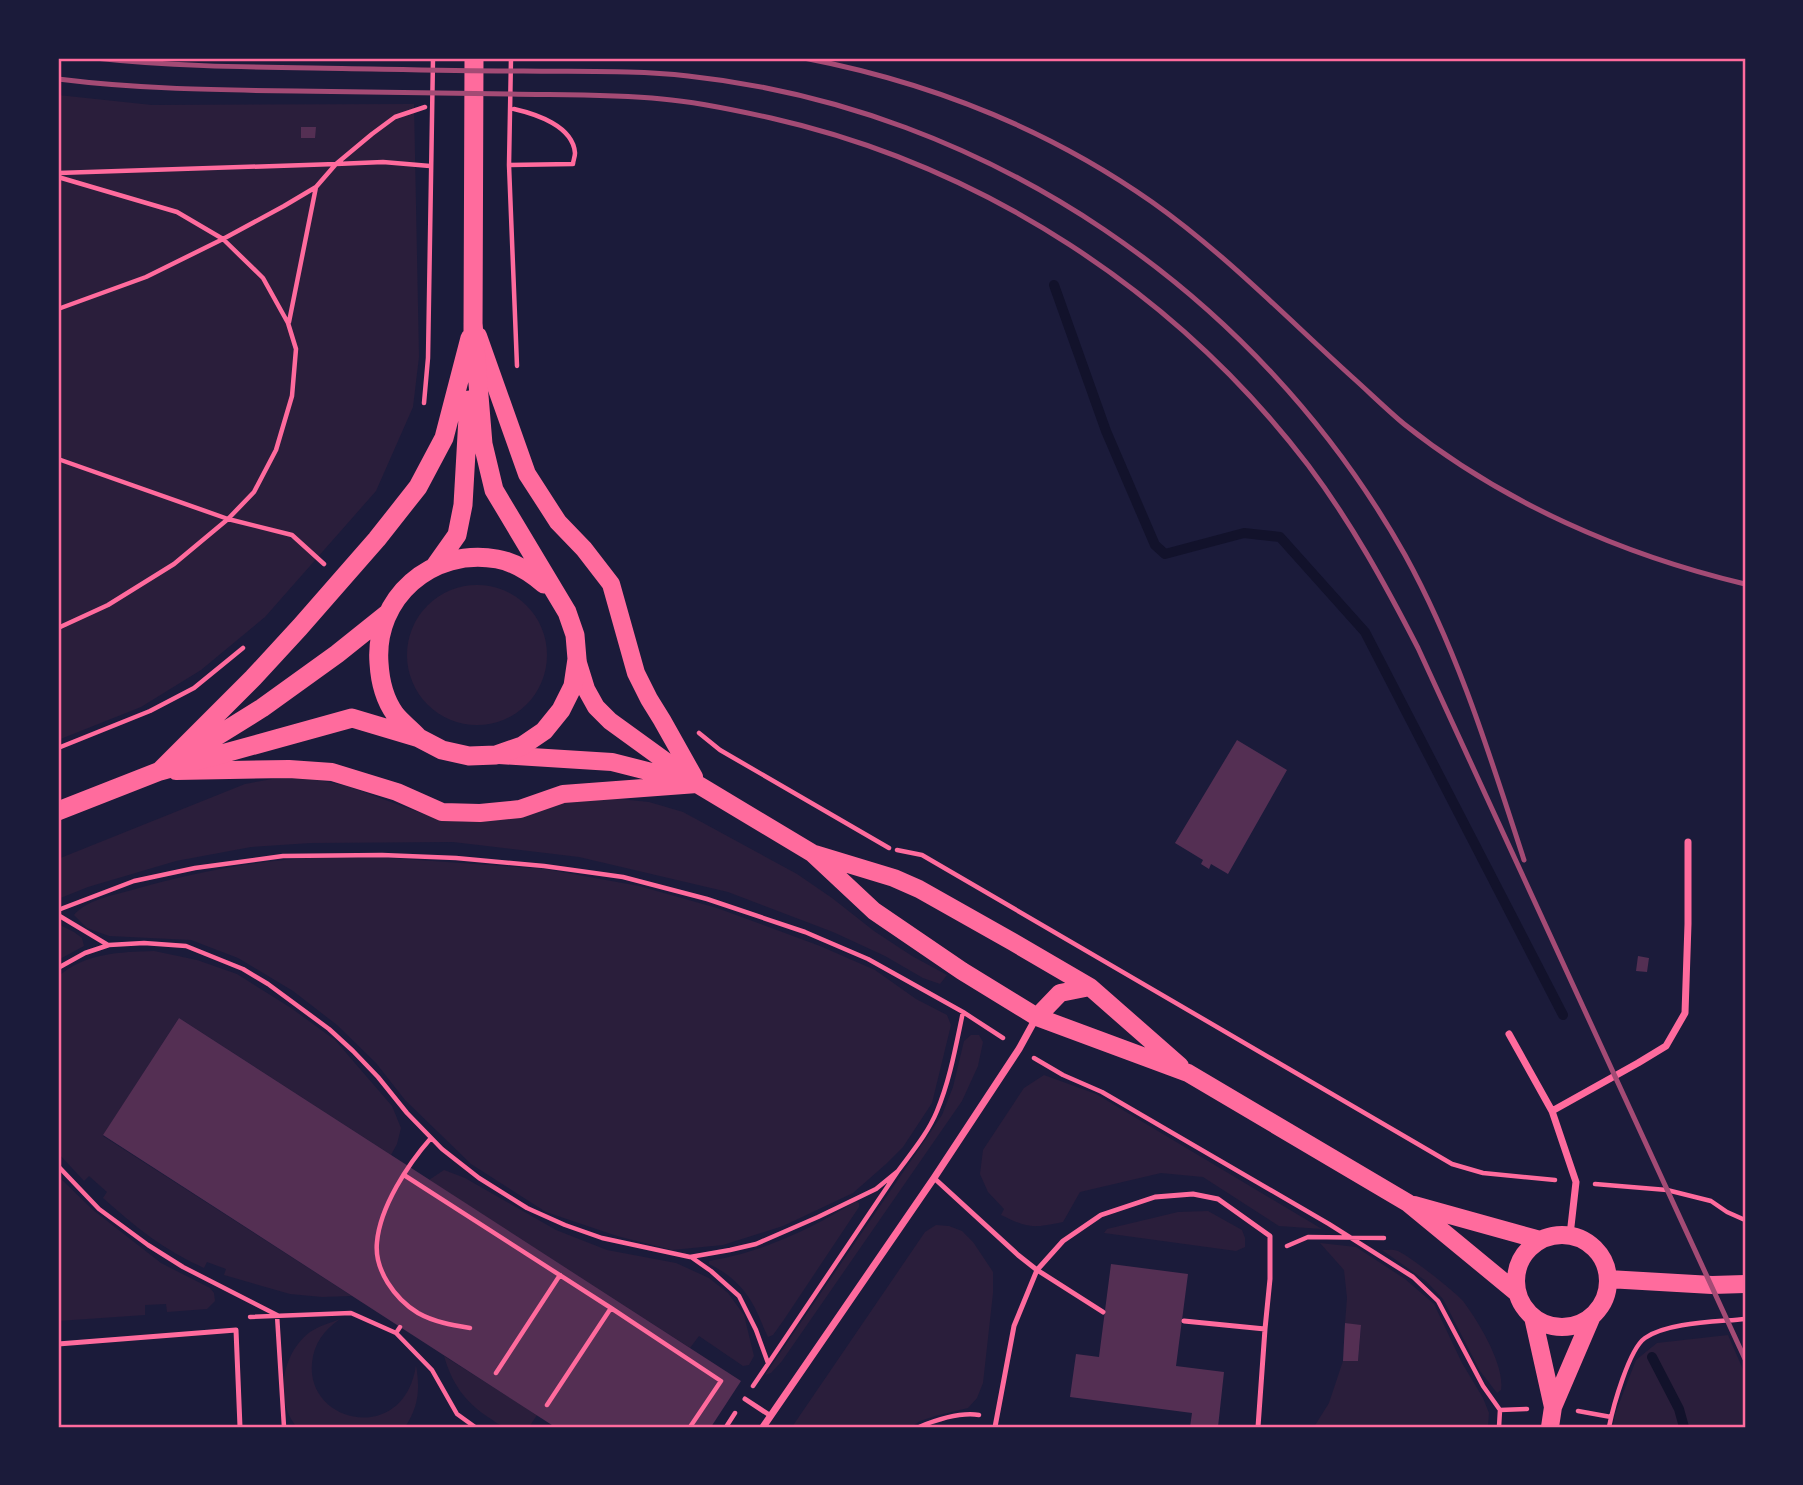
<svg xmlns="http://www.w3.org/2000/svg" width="1803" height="1485" font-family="Commissioner,sans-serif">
<rect width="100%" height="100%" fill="#1b1b3a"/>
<path fill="#2a1e3b" d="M58 95 152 105 414 104 419 357 413 407 376 491 265 617 201 670 141 707 58 740Z
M407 655a70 70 0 1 1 140 0a70 70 0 1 1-140 0Z
M309 778 347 786 435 818 463 822 498 819 570 800 610 798 649 802 683 812 797 874 832 898 874 931 912 956 947 975 940 984 923 978 885 956 833 932 728 892 579 857 453 842 311 843 251 847 176 861 88 887 58 899V859L245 784 272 779Z
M390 858 545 869 639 886 717 908 820 946 875 970 916 999 947 1015 951 1025 932 1103 903 1147 886 1164 853 1193 783 1226 723 1245 672 1250 617 1236 546 1212 471 1164 405 1100 376 1063 337 1025 293 991 238 958 191 940 109 936 87 928 74 915C87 900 113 895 132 890 181 876 232 865 284 860 319 856 355 858 390 858Z
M58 924 74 932 82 938 84 946 58 960Z
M154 951 197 960 237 974 291 1008 335 1040 392 1106 401 1128 397 1144 391 1155 179 1018 103 1136 352 1296 322 1297 290 1294 224 1275 226 1269 207 1262 204 1268C165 1251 134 1226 103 1198L107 1192 89 1176 84 1181 58 1153V977C84 953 120 952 154 951Z
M971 1035H979L983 1042 978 1066 962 1101 782 1361 771 1373 765 1375 942 1115 953 1087 964 1041Z
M1044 1075 1096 1094 1322 1229 1279 1226 1203 1177 1161 1173 1080 1192 1063 1222C1032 1228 1030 1229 1001 1215L1004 1209 988 1192 980 1174 983 1150 1024 1088Z
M444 1170 465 1178 556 1230 607 1250 676 1263 709 1278 728 1293 744 1315 754 1356 749 1365 743 1366 699 1336 690 1348 429 1180Z
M58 1176 93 1210 161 1263 210 1288 214 1293 215 1301 207 1309 167 1312 166 1304 145 1305V1315L58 1321Z
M856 1201 859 1203V1207L783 1321 773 1335 768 1337C762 1325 758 1312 751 1301 741 1284 726 1272 709 1264V1261C719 1259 730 1257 741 1254 781 1243 821 1223 856 1201Z
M1208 1211 1242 1230 1245 1238V1247L1236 1251 1104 1233 1107 1229 1178 1212Z
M936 1225 949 1226 962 1231 973 1242 993 1272V1293L983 1383 977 1398 968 1408 935 1416 920 1421 911 1427H792L925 1232Z
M1320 1243 1356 1247 1405 1279 1434 1304 1462 1363 1483 1398 1489 1413 1488 1427H1314L1329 1403 1343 1361H1358L1361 1326 1345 1323 1347 1298 1344 1270Z
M1382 1250C1387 1250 1393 1249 1398 1251 1412 1258 1453 1290 1463 1301 1478 1321 1505 1365 1501 1390L1497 1393 1480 1371 1443 1299 1426 1281Z
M340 1319C324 1330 314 1343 312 1363 306 1425 405 1445 416 1365 420 1389 419 1406 405 1427H296C294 1423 290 1418 288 1413 277 1386 286 1350 310 1332 319 1326 330 1323 340 1319Z
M1728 1335 1745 1374V1427H1613L1615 1414 1636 1360 1657 1343Z
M444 1356 537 1415 529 1427C522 1427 514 1428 507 1427 500 1426 494 1421 488 1417 464 1401 452 1383 444 1356Z"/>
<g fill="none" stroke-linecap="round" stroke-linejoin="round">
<path stroke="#12122b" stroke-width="10" d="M1054 285 1106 431 1155 545 1165 554 1244 533 1280 537 1365 632 1563 1015
M1652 1357 1679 1409 1684 1427"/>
</g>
<path fill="#542f53" d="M301 127H316L315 138H301Z
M1237 740 1287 770 1228 874 1211 864 1209 869 1201 864 1203 860 1175 843Z
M1638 956 1649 958 1647 972 1636 971Z
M179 1018 741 1381 711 1427H555L103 1135Z
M1111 1264 1188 1274 1176 1366 1224 1372 1218 1427H1190L1192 1413 1070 1397 1076 1354 1099 1357Z
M1345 1323 1361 1325 1358 1361H1343Z"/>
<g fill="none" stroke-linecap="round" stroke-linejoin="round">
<path stroke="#ff6b9d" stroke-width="4.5" d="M511 58 509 165 517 366
M509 165 573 164C573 161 575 157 575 153 573 126 536 114 514 109
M58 173 336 164 372 134 395 117 425 107
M58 177 177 212 223 239 263 278 288 323 296 349 292 396 276 450 254 492 228 519 174 564 108 605 58 628
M58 309 146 277 223 239 284 206 316 187 336 164 383 162 430 166
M289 322 316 187
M424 403 428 358 433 58
M58 459 228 519 292 535 324 564
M699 733 720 750 889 848
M58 748 150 711 194 688 243 648
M897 850 922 855 1452 1164 1483 1173 1555 1180
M58 910 134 881 195 868 283 856 382 855 456 858 544 866 623 877 707 899 805 932 868 959 963 1012 1003 1038
M58 915 108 945
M58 968 85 953 109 945 144 943 186 946 243 969 268 984 329 1029 353 1051 378 1077 407 1113 442 1149 479 1178 527 1208 565 1225 602 1238 690 1257 730 1250 756 1244 818 1217 876 1189 898 1171
M1034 1058 1063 1075 1102 1092 1329 1224 1413 1277 1438 1301 1483 1386 1500 1410 1499 1427
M431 1138C408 1164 380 1207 377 1242 374 1270 395 1299 418 1313 434 1322 452 1325 470 1328
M58 1166 99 1209 148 1245 183 1267 277 1315 284 1427
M404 1175 611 1308 721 1381 690 1427
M1595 1184 1667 1190 1711 1201 1727 1212 1745 1220
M1287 1246 1308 1237 1384 1238
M691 1257 711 1271 739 1296 756 1330 768 1363
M250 1317 351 1313 396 1333 432 1370 457 1414 475 1427
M396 1333 400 1327
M496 1373 560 1275
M753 1386 898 1171C912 1152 928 1133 937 1111 950 1080 956 1045 963 1012
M547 1405 611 1308
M1500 1410 1527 1409
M1578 1411 1611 1417
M726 1427 735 1413
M919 1427C936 1420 960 1412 979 1415
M1609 1427C1613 1407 1629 1349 1645 1338 1668 1322 1717 1322 1745 1319"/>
<path stroke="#ff6b9d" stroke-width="5" d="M934 1178 1018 1255 1037 1270 1103 1312
M1184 1321 1265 1329
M58 1344 236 1330 240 1427
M745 1399 771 1416
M995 1427 1014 1326 1037 1270 1063 1241 1101 1215 1155 1197 1193 1194 1218 1199 1270 1236V1279L1265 1329 1258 1427"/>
<path stroke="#ff6b9d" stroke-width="7" d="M1509 1034 1552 1111
M1570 1235 1576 1182 1552 1111 1638 1063 1666 1046 1685 1013 1688 924V842
M763 1427 934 1178 1019 1049 1036 1018"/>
<path stroke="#ff6b9d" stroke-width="18" d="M478 336 527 474 558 522 584 549 611 584 636 673 649 699 662 720 694 777
M577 660 586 689 596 707 610 721 697 784 812 853 874 911 962 971 1037 1017 1188 1073 1408 1203 1516 1292
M499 755 612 762 683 780
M176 771 289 769 332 772 397 792 442 812 480 813 520 809 563 794 697 784
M815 854 894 878 919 889 1013 942 1090 987 1180 1066
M1037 1017 1060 993 1090 987
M1414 1205 1540 1240
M1516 1281a46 46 0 1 1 92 0a46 46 0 1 1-92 0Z
M1608 1279 1712 1285 1745 1284
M1533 1317 1553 1407
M1550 1427 1553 1407 1592 1316"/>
<path stroke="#ff6b9d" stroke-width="19" d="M473 335 474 58
M435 566 457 535 463 505 469 400
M418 737C411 729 401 722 395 714 385 700 380 681 379 663 374 598 432 547 497 559 515 562 531 573 544 584
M188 754 262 708 337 654 387 614
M162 769 253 678 300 627 377 539 418 487 444 438 470 338
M58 811 160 771 352 718 419 738 442 750 469 756 496 755 522 746 544 731 561 710 573 686 577 659 575 635 567 612 494 490 483 444 473 323"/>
<path stroke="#a44b75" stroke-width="5" d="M95 58C167 66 240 67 313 68 383 69 453 71 523 71 578 72 633 70 688 76 987 108 1258 293 1405 555 1458 651 1490 756 1524 860
M804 58C929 82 1048 129 1152 202 1224 253 1286 317 1351 376 1369 392 1386 409 1404 424 1503 503 1623 555 1745 584
M58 79C137 89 216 90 296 91 367 92 439 93 511 94 561 95 611 94 662 99 698 102 735 110 771 118 983 166 1176 292 1308 465 1351 522 1385 584 1418 648L1745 1359"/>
</g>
<rect width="1803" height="1485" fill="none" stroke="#1b1b3a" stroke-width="119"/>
<rect x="60" y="60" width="1684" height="1366" fill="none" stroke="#ff6b9d" stroke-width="2.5"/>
</svg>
